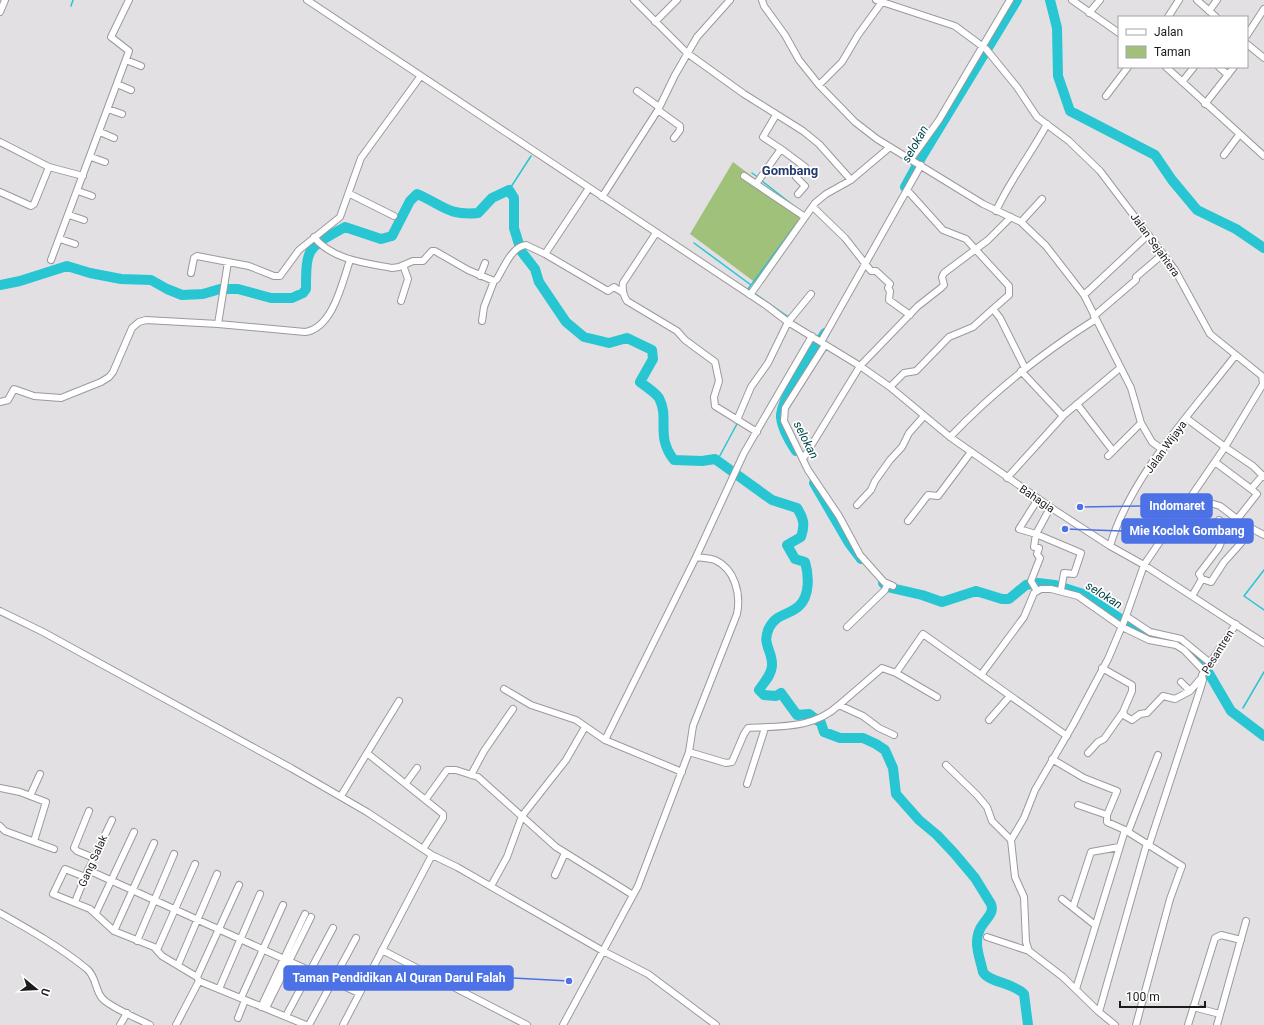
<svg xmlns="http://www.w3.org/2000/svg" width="1264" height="1025" font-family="Roboto,sans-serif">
<rect width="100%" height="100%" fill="#e2e0e3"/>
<path fill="#9fc179" d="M733 162 805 216 760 286 690 234Z"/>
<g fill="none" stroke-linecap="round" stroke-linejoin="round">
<path stroke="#28c5d2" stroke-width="1.5" d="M71 6 73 0
M335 15 348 24
M752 173 759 178
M762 181 803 213
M509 190 531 156
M694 243 751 285
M751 290 748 289 797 223
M754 293 790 318
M717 461 738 422
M1264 570 1244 596 1264 610
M1243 708 1264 672"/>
<path stroke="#28c5d2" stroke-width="10" d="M1050 0 1057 28 1058 76 1070 111 1155 155 1172 180 1197 210 1236 229 1264 248
M905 187 921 158 1017 0
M0 285 20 281 67 266 90 273 121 279 151 280 167 289 182 295 203 294 220 289H238L271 298H292L303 293 306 289C306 246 308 248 345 227L381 239 392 236 410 201 417 194C443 205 448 216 478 213L492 198 509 190 514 198V228L521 251 535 269 539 282 566 322 584 337 609 343 627 338 652 350 653 359 640 382C645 386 655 392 659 398 670 419 655 436 674 460L702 461 715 459 772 500 797 508C804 519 805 525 801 537L787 545 795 559 805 562C809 575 810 596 799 606 788 616 777 613 769 628 761 645 773 650 772 666 771 676 764 682 759 690L764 695 776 696 781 693 797 715 809 714 821 723 824 732 840 738H863L876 744 885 750 893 768 896 794 919 820 937 835 954 853 975 878 991 904C995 914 984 920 980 929 973 943 980 958 983 972 988 982 1014 983 1024 994L1028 1025
M796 451C790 442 782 429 781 417 780 399 814 349 825 333
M814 483 849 543 861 559
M883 583 887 587 922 595 942 602 976 591 1002 599H1009L1026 585 1038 583 1055 585 1083 594 1131 626 1158 636
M1181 641 1207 670 1231 711 1264 736"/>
<g stroke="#9b999c" stroke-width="8">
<path id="minor" d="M307 0 767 306 788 322 860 366 890 387 950 437 1056 511 1110 546 1144 565 1264 643
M634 0 687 53 744 94 803 131 819 144 851 180
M762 0 764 6 785 35 799 60 819 85 855 122 877 139 983 204 1021 222 1046 246 1084 295 1131 388 1141 423 1152 442 1163 450
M876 0 955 26 986 49 1017 87 1037 117 1069 141 1100 171 1175 270 1210 334 1262 376 1263 384 1225 447 1253 466 1264 477
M1072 0 1119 33
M1197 0 1216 17
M1209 11 1217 0
M0 12 5 0
M1089 13 1100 0
M1168 17 1179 0
M655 22 677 0
M1247 35 1264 9
M1247 44 1264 58
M126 60 141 66
M1166 67 1264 156
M1219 67 1228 75
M1182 82 1194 67
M117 84 131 90
M819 85 842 62 858 35 882 2
M637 91 659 107
M1106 96 1128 67
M1205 104 1234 67
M108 109 122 114
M658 110 680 126V130L674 138
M100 132 114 138
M0 142 49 167 83 176
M781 149 805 167 796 177 805 186 798 194
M1224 155 1239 135
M91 157 105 162
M911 159 939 120 1010 0
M744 176 805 217
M756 184 781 149 763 137 776 115
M907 190 943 230 966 239 1009 286V295L993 309 1000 318 1025 368
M78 191 92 196
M0 192 31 206 34 204 49 167
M350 194 394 216
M602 197 658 110 675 75 697 37 730 0
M813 207 845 238 871 271H876L890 284 888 288 890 291 889 300 910 315
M996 211C1010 180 1031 154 1047 124
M69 215 84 220
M1021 222 1042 199
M656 233 623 283C622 290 623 295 627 301L677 331 685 340 715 362 719 381 714 397 715 406 757 432
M314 237C332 260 366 263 392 268L399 267 413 261H423L432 251H435L468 270 494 281 497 279C503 269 512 246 526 245L545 254 589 188
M60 239 75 244
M545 254 608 291 614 287 622 292
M51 260 129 51 111 37 129 0
M191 273 194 258 197 256 249 266 274 276H280L299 250 340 217 361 158 420 77
M480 276 485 263
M1085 294 1148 235
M750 295 815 203 826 194 851 180 890 147
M401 301 408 279 403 265
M1094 316 1136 280V277L1163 254
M482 321 484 307 494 281
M218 324 228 262
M821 342 921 165
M825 345 785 408 784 421 808 470 839 516 860 555 884 582 893 586
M1021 371 1063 416
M890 387 904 373 916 371 949 337 973 327 993 309
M0 402 8 400 14 389 34 396 61 398 101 382 109 377 113 372 132 328 139 322 146 320 218 324 305 332C333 328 342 283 350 260
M1077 404 1113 451
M737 420 751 387 768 363 788 322 811 294
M950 437C994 391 1042 353 1096 319
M1108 456 1141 423
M803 459 860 366 918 306 941 288 944 285 942 277 944 273 988 240 1011 217
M1215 462 1251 489
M1007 478 1064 415 1120 368
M1191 497 1220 506 1245 525 1264 535
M1168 502 1210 531 1219 520 1231 529
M857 505 871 490 875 481 890 460 902 447 909 433 924 416
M1050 508 1036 534 1081 553 1074 574 1064 573 1061 590
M908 521 928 495 938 496 971 452
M1110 546C1130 477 1191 413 1235 356
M1202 579 1211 582 1224 562 1241 543
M1037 591 1031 581 1040 558 1037 554 1039 548 1034 547 1036 534 1019 529 1038 499
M1192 596 1202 579 1199 574 1218 549 1224 536 1257 494 1251 489 1263 475
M0 611 43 632 291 768 367 812 432 855 457 867 603 951 648 974 716 1025
M1126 616 1150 632 1181 639 1209 662
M847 627 885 590 887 584
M1102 668 1132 685V691L1123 712 1125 716 1132 720 1140 714 1147 713 1163 696 1175 699 1190 691 1202 677
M896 673 923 634 1067 736
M981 675 1024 617 1034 593 1041 589H1051L1078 596 1122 627 1149 640 1176 645 1184 650 1204 671
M1181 682 1190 691
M504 689 531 705 576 720 605 740 682 772
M839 705 882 668 896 673 937 697
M989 720 1010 696
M605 740 696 557 744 453 812 336
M689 752 726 763 732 762 744 734 748 728C781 726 813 729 839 705L863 716 879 728 894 735
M367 753 399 701
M1088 753 1098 742 1104 739 1123 712
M1052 759 1084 778 1117 791 1107 815V822L1125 830 1182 866 1170 899 1136 1025
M946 765 977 795 987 807 992 821 1011 840
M471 775 484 751 513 709
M406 783 417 768
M747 784 765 728
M0 788 20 792 46 802 34 841
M30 796 40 774
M341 796 367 753 443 814V818L423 849
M426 799 447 770H456L478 777 556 847 633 895
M1078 805 1107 815
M89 811 74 848 77 851 94 858
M0 826 5 831 54 849
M1128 832 1158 755
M1149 845 1200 690 1203 680 1202 675 1236 624
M88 870 359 993
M555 875 565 853
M85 877 65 869 53 894 90 909 114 931 154 947 162 956 197 977 199 981 306 1025
M491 886 507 857 522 816 566 760 585 727
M1062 899 1095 925
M75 902 85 877 112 820
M1073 907 1091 852 1119 847
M0 913C30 930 60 947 87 969 96 976 95 990 102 998 109 1007 139 1019 150 1025
M96 913 134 832
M114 931 154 843
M987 937 1029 951
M137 941 174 854
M157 950 195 864
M382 950 527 1025
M178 965 217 874
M197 977 239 885
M219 989 260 894
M1076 989 1125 830
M241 998 283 905
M261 1007 305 914
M1193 1007 1220 1014
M266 1008 311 917
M1099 1012 1147 843
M286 1016 333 928
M238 1018 245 1000
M120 1025 127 1013
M176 1025 199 981
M309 1025 356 938
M343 1025 432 855
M563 1025 638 886 689 752 693 726 737 614C741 594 735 569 715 560 709 558 702 558 696 557
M1115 1025 1099 1012 1063 977 1029 951 1026 942 1024 897 1015 877 1011 840 1024 818 1035 790 1074 723 1108 659 1125 619 1144 565 1225 447 1186 418
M1188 1025 1215 938 1221 935 1241 940
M1217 1025 1246 921"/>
</g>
<use href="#minor" stroke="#fff" stroke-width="6"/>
</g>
<g text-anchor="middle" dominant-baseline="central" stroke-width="3.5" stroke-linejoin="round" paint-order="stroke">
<g font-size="11" fill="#1b1b1c" stroke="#fff">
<text transform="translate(1155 245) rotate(54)">Jalan Sejahtera</text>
<text transform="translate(1166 447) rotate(-54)">Jalan Wijaya</text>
<text transform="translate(1037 499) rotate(34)">Bahagia</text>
<text transform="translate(1218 652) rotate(-58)">Pesantren</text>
<text transform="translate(93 861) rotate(-66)">Gang Salak</text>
</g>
<g font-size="12" font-style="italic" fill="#01464c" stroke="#fff">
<text transform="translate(915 144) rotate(-60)">selokan</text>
<text transform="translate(806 440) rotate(63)">selokan</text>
<text transform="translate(1104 595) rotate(32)">selokan</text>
</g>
<g font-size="13" font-weight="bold" fill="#253971" stroke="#fff">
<text x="790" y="170">Gombang</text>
</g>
</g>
<path fill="none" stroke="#4c72e6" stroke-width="1.5" d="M1080 507L1141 506M1065 529L1122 531M569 981L513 978"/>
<g fill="#4c72e6" stroke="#fff" stroke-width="1.5">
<circle cx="1080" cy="507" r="4"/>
<circle cx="1065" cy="529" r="4"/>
<circle cx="569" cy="981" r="4"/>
</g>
<g fill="#4c72e6" stroke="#4c72e6" stroke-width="1.5">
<rect x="1141" y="494" width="71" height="24" rx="4"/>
<rect x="1122" y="519" width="131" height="24" rx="4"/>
<rect x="284" y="966" width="229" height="24" rx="4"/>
</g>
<g font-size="12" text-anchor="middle" font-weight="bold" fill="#fff">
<text x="1177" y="510">Indomaret</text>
<text x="1187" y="535">Mie Koclok Gombang</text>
<text x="399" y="982">Taman Pendidikan Al Quran Darul Falah</text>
</g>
<rect x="1118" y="16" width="130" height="52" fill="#ffffff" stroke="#a4a4a4"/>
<rect x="1126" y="29" width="20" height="6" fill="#ffffff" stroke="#a4a4a4"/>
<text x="1154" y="36" font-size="12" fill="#1b1b1c">Jalan</text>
<rect x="1126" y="46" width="20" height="12" fill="#9fc179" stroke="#a4a4a4"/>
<text x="1154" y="56" font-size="12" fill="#1b1b1c">Taman</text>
<g transform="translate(36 989) rotate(108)" stroke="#ffffff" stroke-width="3" paint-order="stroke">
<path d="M0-3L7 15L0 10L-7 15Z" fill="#1b1b1c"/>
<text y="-6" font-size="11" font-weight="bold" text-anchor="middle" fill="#1b1b1c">U</text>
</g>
<path d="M1120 1001v6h85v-6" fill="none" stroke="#1b1b1c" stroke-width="2"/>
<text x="1126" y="1001" font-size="12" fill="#1b1b1c" stroke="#ffffff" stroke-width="3" paint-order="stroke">100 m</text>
</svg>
